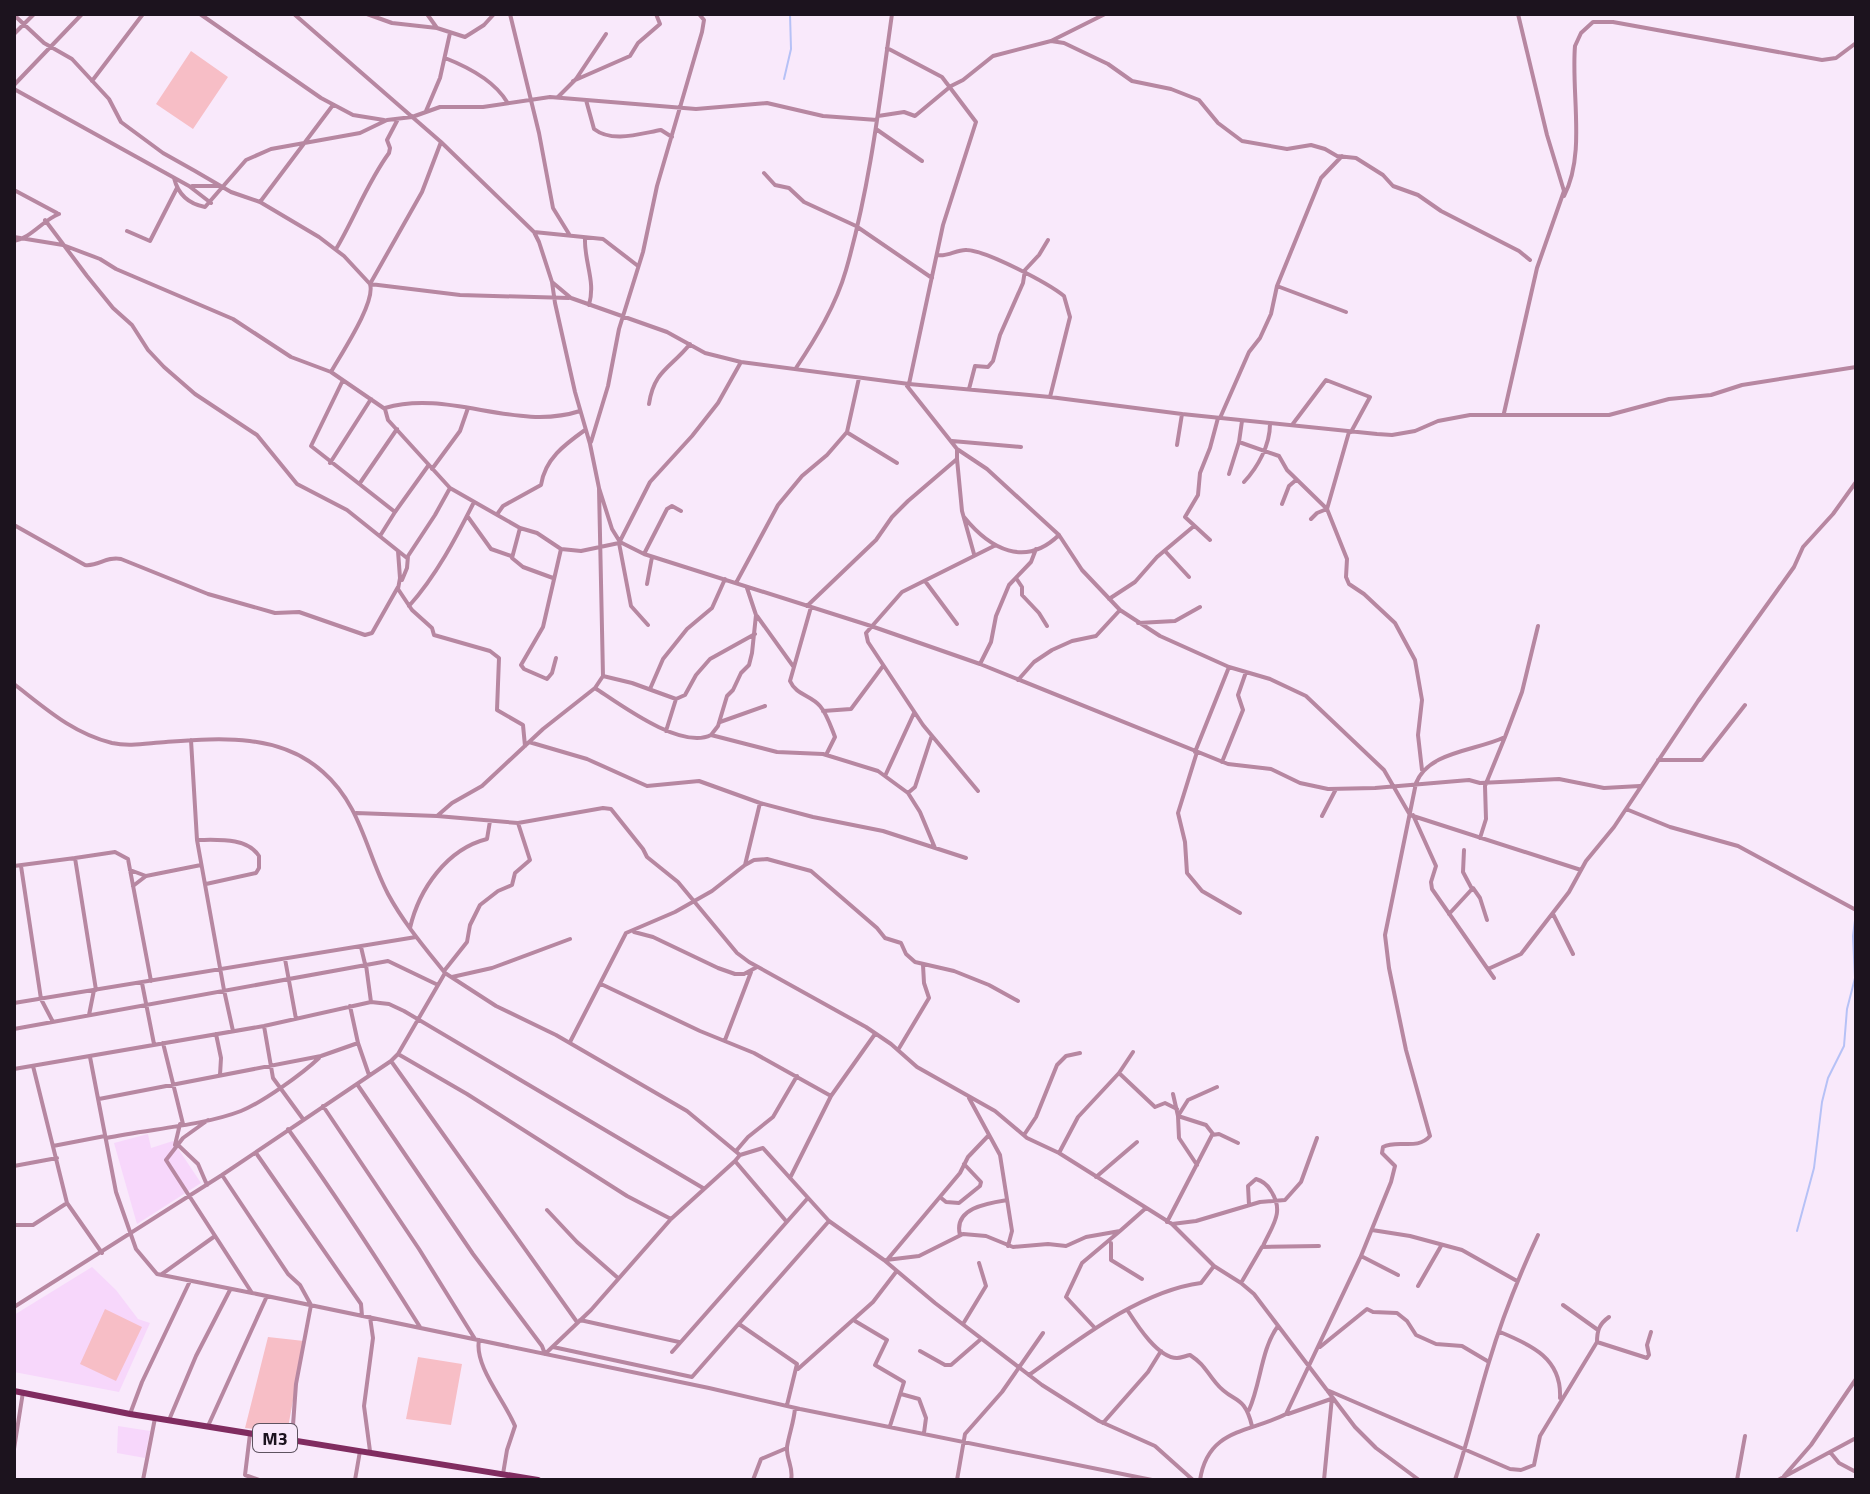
<svg xmlns="http://www.w3.org/2000/svg" width="1870" height="1494" font-family="'Titillium Web',sans-serif">
<rect width="100%" height="100%" fill="#f9e9fb"/>
<path fill="#f7d7fb" d="M148 1134 151 1148 173 1141 201 1183 137 1224 114 1143Z
M92 1267 116 1290 138 1319 150 1323 119 1392 14 1372V1315Z
M118 1426 150 1431 145 1458 117 1453Z"/>
<path fill="#f7bec6" d="M191 51 228 77 193 129 156 104Z
M105 1309 142 1327 116 1381 80 1364Z
M268 1337 304 1341 287 1433 245 1428Z
M418 1357 462 1364 451 1425 406 1419Z"/>
<g fill="none" stroke-linecap="round" stroke-linejoin="round">
<path stroke="#b6c1f6" stroke-width="2" d="M784 79 791 49 790 14
M1797 1231 1814 1168 1822 1102 1828 1078 1844 1046 1847 1009 1855 978 1853 936 1856 912"/>
<path stroke="#b787a1" stroke-width="4" d="M200 14 321 98 353 115 384 120
M294 14 441 142 534 232 539 242 552 282 555 303 575 392 590 444 599 488 603 676 595 688 543 729 482 786 452 803 437 816
M367 14 392 23 437 28 465 37 484 25 494 14
M427 14 437 28
M510 14 539 133 553 208 569 234
M14 15 44 43 72 59 109 99 121 122 163 153 195 171 231 192 260 202 319 237 344 256 370 284 460 295 569 298
M14 34 34 14
M1051 41 1064 43 1108 64 1132 81 1171 89 1199 100 1218 123 1242 141 1287 149 1311 145 1325 149 1337 156 1356 158 1383 175 1393 186 1418 195 1441 211 1519 251 1530 260
M887 48 942 77 976 122 943 225 909 384
M445 58C468 67 494 80 507 102
M92 81 143 14
M573 81 630 56 638 43 660 24 656 14
M14 85 82 14
M14 89 189 186 211 203
M558 97 576 79 606 34
M586 100 594 129C612 143 639 134 661 130L672 137
M426 111 440 78 450 33
M878 116 904 112 915 116 951 86 963 80 993 56 1051 41 1105 14
M876 129 922 161
M441 142 422 192 370 284C376 302 341 354 331 372L385 409 388 420 450 488 520 528 537 533 561 549 581 551 619 543 650 482 692 436 718 403 741 362
M764 173 775 185 789 188 804 202 856 226 932 278
M174 178C178 194 189 204 205 207L246 160 271 149 360 133 387 120 412 117 440 107H483L550 97 696 109 767 103 823 116 877 120
M192 186H219
M14 190 57 213
M1564 196C1586 154 1571 94 1575 46L1581 33 1593 22H1613L1822 60 1836 58 1856 43
M260 202 333 105
M45 220 87 276 113 308 132 325 148 350 164 367 195 394 257 435 297 484 347 510 407 558
M127 231 150 241 177 188
M534 232 603 239 638 266
M14 237 63 245 100 259 116 269 233 319 291 357 331 372
M585 238C584 262 596 281 589 305
M14 241C31 238 43 220 59 214
M336 249C355 217 367 183 389 153L390 148 387 140 398 119
M937 255C948 257 957 249 967 250 987 251 1048 283 1064 296L1070 317 1050 397
M552 282 571 298 667 332 705 353 741 362 909 384 1050 397 1182 414 1377 434 1392 435 1415 431 1438 421 1470 415H1609L1669 399 1711 395 1742 385 1856 367
M1277 286 1346 312
M796 368C816 338 836 305 846 270 870 187 880 99 892 14
M343 380 311 446 395 512
M907 386 957 449 987 469 1059 535 1082 570 1120 610 1160 636 1229 667 1270 679 1306 696 1384 770 1410 815 1581 870
M969 389 975 366 988 367 993 361 1000 335 1023 283 1025 270 1039 255 1048 240
M649 404C654 370 671 368 690 344
M385 408C449 389 516 432 580 411
M1504 413 1537 268 1564 191 1547 135 1518 14
M1220 418 1249 352 1260 338 1271 314 1277 286 1321 178 1342 156
M1292 425 1326 380 1370 397 1351 432
M1349 432 1327 509 1347 559 1346 577 1349 584 1364 594 1395 623 1415 660 1422 700 1418 735 1422 770
M848 433 897 463
M952 441 1021 447
M591 442 608 386 619 329 643 252 657 186 702 32 704 20 699 14
M1239 442 1279 456 1287 470 1327 509 1317 513 1311 519
M1177 445 1182 414
M957 459 962 511 974 554
M330 463 371 399
M432 469 460 431 468 408
M1229 474 1239 442 1242 421
M1244 482C1258 467 1270 445 1270 424
M360 483 397 429
M599 488 612 529 620 542 644 554 871 626 980 664 1228 764 1271 769 1300 783 1328 789 1375 788 1469 780 1480 783 1559 779 1604 788 1640 786
M1282 504 1289 486 1296 480
M498 513 503 506 541 485C545 459 564 445 585 430
M468 517 491 549 511 556
M964 517C990 549 1025 568 1059 535
M14 525 85 565C98 567 106 556 121 559L208 594 275 613 299 612 365 635 372 633 398 587
M520 528 512 558 523 567 553 578
M380 536 395 512 428 466
M1210 540 1185 517 1198 495 1200 473 1210 448 1218 418
M619 543 631 606 648 625
M398 551 400 578 398 589 412 610 432 628 434 635 490 651 499 658 497 710 523 725 525 746
M1165 551 1189 577
M644 554 667 509 672 506 681 511
M1016 578 1022 587V595L1039 613 1047 626
M402 580 407 568 408 556 435 515 450 488
M925 581 957 624
M736 583 778 505 802 476 827 455 847 432 859 378
M647 584 652 557
M1109 599 1135 582 1157 557 1194 526
M409 606C436 576 456 538 474 502
M807 606 876 540 892 517 908 501 957 459V449
M811 607 790 681C796 695 811 695 820 706 827 714 831 727 835 737L826 755
M757 616 793 666
M1138 623 1175 621 1200 607
M556 658 552 673 547 679 524 669 521 665 543 627 561 549
M980 664 991 642 996 616 1009 585 1031 562 1036 549
M603 676 632 683 676 699
M1018 680 1034 662 1052 650 1072 641 1096 636 1120 610
M14 684C45 708 72 733 112 743 130 747 148 743 166 742 220 738 280 733 323 772 361 805 366 852 388 894 403 922 425 948 445 973L398 1054 391 1061 222 1175 14 1307
M595 688C621 705 681 750 711 735L777 752 823 754 878 771 908 793 920 812 935 848
M650 689 663 659 687 629 712 608 725 579
M823 711 851 709 883 666
M720 722 765 706
M666 731 676 699 685 695 696 675 710 659 755 634
M711 735 718 726 727 696 733 690 741 673 749 665 752 653 756 615 747 588
M191 740 197 840 224 990
M529 742 587 759 647 786 699 781 760 803 813 817 883 831 966 858
M1195 752 1229 667
M1197 752 1178 813 1185 842 1187 873 1202 891 1240 913
M1658 760H1702L1745 705
M1222 762 1243 710 1238 695 1246 672
M885 776 914 713
M978 791 923 725 868 642 866 633 902 592 994 546
M908 793 915 787 931 738
M1626 809 1670 827 1738 846 1856 910
M356 813 437 816 518 823 603 808 611 809 643 849 647 857 678 882 737 953 749 962 866 1027 891 1044 917 1067 995 1111 1027 1138 1059 1153 1172 1224 1214 1266 1241 1283 1254 1294 1355 1427 1376 1448 1419 1480
M1413 815 1436 866 1431 882 1432 889 1494 978
M1322 816 1336 789
M1480 838 1486 819 1485 786 1505 737
M197 840C217 840 247 837 259 856V868L256 873 206 884
M1464 850 1463 872 1472 889
M745 865 754 860 767 859 811 871 877 928 885 938 901 943 906 954 915 962 954 971 989 985 1018 1001
M14 866 75 858
M21 866 41 999 53 1022
M130 870 146 876 201 865
M133 886 146 876
M1449 914 1473 888 1480 898 1487 920
M1553 914 1573 954
M410 928C419 889 447 849 487 839L490 821
M634 932 653 937 718 968 735 974H744L757 967
M361 947 365 964
M285 959 296 1019
M366 965 371 1002
M1488 969 1521 954 1569 892 1586 861 1614 827 1698 701 1794 567 1803 547 1833 514 1856 482
M444 971 467 942 470 925 480 905 498 891 512 885 515 873 530 860 518 823
M445 973 496 1006 556 1035 687 1111 740 1155
M452 977 492 968 570 939
M142 983 154 1044
M601 984 700 1031 754 1053 831 1096
M96 990 75 858 115 852 128 859 151 981
M224 990 233 1031
M14 1003 416 937
M350 1006 358 1043 369 1075
M89 1015 94 990
M264 1026 273 1078 303 1119
M14 1029 388 961 438 985
M216 1034 221 1058 220 1075
M725 1040 751 972
M570 1042 626 933 675 912 712 891 745 865 760 803
M163 1043 183 1124
M898 1050 929 998 924 983 923 965
M398 1054 467 1094 627 1196 671 1219
M90 1057 116 1192 136 1249 157 1274 252 1293
M391 1061 577 1322
M33 1066 67 1203 102 1253
M14 1069 264 1026 371 1002 389 1004 404 1011 703 1188
M1119 1073 1155 1107 1165 1103 1177 1109
M357 1084 473 1254 542 1346 545 1354 591 1310 671 1219 735 1161
M1173 1094 1178 1116 1179 1138 1197 1165
M969 1098 1000 1155 1012 1231 1008 1246
M99 1099 321 1056 358 1043
M323 1106 419 1249 475 1339
M208 1120 183 1138 166 1160 252 1293 709 1388 800 1409 1152 1480
M288 1129C335 1194 378 1260 420 1327
M1213 1134 1206 1125 1178 1116 1188 1100 1217 1087
M1024 1135 1036 1117 1057 1065 1066 1056 1080 1053
M106 1138C148 1129 202 1126 241 1111 263 1102 302 1074 319 1058
M177 1144 198 1164 207 1185
M175 1145 180 1124
M53 1146 105 1136
M736 1151 748 1137 773 1117 797 1076
M256 1153 361 1304 362 1316
M1059 1153 1078 1117 1119 1073 1133 1052
M740 1155 763 1148 829 1221 884 1260 935 1303 1042 1385 1099 1421 1155 1446 1193 1480
M740 1155 735 1161 786 1221
M14 1166 57 1158
M222 1175 288 1274 300 1285 311 1305 296 1384 292 1439
M1096 1177 1137 1142
M790 1178 831 1096 875 1034
M940 1197 946 1202 959 1203 980 1186 981 1182 964 1164
M1249 1205 1248 1186 1256 1179C1263 1181 1267 1184 1271 1191 1285 1212 1272 1226 1263 1246
M547 1210 577 1242 618 1278
M1167 1222 1212 1135 1219 1134 1238 1143
M1172 1224 1196 1221 1260 1202 1285 1200 1301 1182 1317 1138
M14 1225H33L67 1203
M1372 1230 1410 1236 1462 1250 1517 1281
M960 1235C953 1208 988 1203 1007 1200
M1111 1243V1260L1142 1279
M1361 1256 1398 1275
M886 1260 919 1256 963 1234 986 1236 1013 1247 1048 1244 1066 1246 1086 1237 1120 1231 1146 1208
M887 1260 960 1173 968 1157 988 1136
M162 1274 215 1236
M1241 1283 1262 1247 1319 1246
M1418 1286 1441 1246
M1563 1305 1598 1330
M1128 1311C1137 1325 1158 1358 1177 1358 1181 1358 1185 1356 1190 1355 1205 1365 1205 1370 1216 1383 1233 1404 1244 1393 1252 1426
M580 1320 679 1342
M855 1321 887 1340 875 1365 904 1382 890 1426
M739 1324 797 1364 787 1405
M963 1324 986 1286 979 1263
M1094 1327 1066 1297 1082 1263 1120 1231
M1500 1332C1532 1345 1562 1359 1560 1398
M479 1340C474 1366 505 1401 515 1426L507 1450 503 1474
M1597 1342 1647 1358 1649 1355 1647 1345 1651 1332
M553 1347 692 1377 829 1221
M1320 1347 1367 1309 1373 1312 1397 1313 1407 1321 1416 1335 1436 1344 1462 1346 1489 1362
M920 1351 945 1365H951L981 1339
M672 1352 807 1199
M798 1369 873 1302 896 1272
M1029 1375C1078 1340 1140 1291 1201 1283L1214 1266
M1327 1390 1510 1469 1521 1470 1534 1465 1540 1436 1597 1342C1597 1331 1599 1324 1609 1317
M901 1394 919 1399 926 1418 924 1433
M1249 1410C1261 1383 1261 1349 1278 1326
M130 1414 142 1382 190 1281
M1288 1414 1331 1399
M169 1420 196 1356 230 1290
M1103 1423 1148 1372 1161 1351
M208 1426 267 1296
M250 1434 245 1475 259 1480
M14 1449 23 1392
M370 1451 364 1406 373 1338 370 1317
M1830 1452 1839 1463 1856 1472
M1784 1476 1811 1445 1856 1379
M143 1480 155 1418
M355 1480 360 1451
M753 1480 761 1459 787 1448
M791 1480C794 1468 786 1459 787 1447 789 1434 794 1422 795 1408
M957 1480 965 1434 1002 1392 1043 1333
M1200 1480C1208 1428 1249 1433 1286 1414L1361 1256 1391 1182 1395 1166 1382 1153 1383 1147C1398 1139 1417 1151 1430 1136L1406 1050 1389 968 1385 935 1416 783C1429 751 1476 751 1505 737L1522 692 1538 626
M1324 1480 1332 1397
M1455 1480C1468 1441 1477 1401 1489 1362 1502 1318 1519 1276 1538 1235
M1737 1480 1745 1436
M1778 1480 1856 1438"/>
<path stroke="#802c60" stroke-width="6" d="M14 1391 130 1414 538 1480"/>
</g>
<g text-anchor="middle" dominant-baseline="central" stroke-width="6" stroke-linejoin="round" paint-order="stroke">
<rect fill="#f9e9fb" stroke="#5e5360" stroke-width="2" x="253" y="1424" width="44" height="28" rx="6"/>
<g font-size="18" font-weight="bold" fill="#1c131e">
<text x="275" y="1438">M3</text>
</g>
</g>
<rect width="1870" height="1494" fill="none" stroke="#1c131e" stroke-width="32"/>
</svg>
